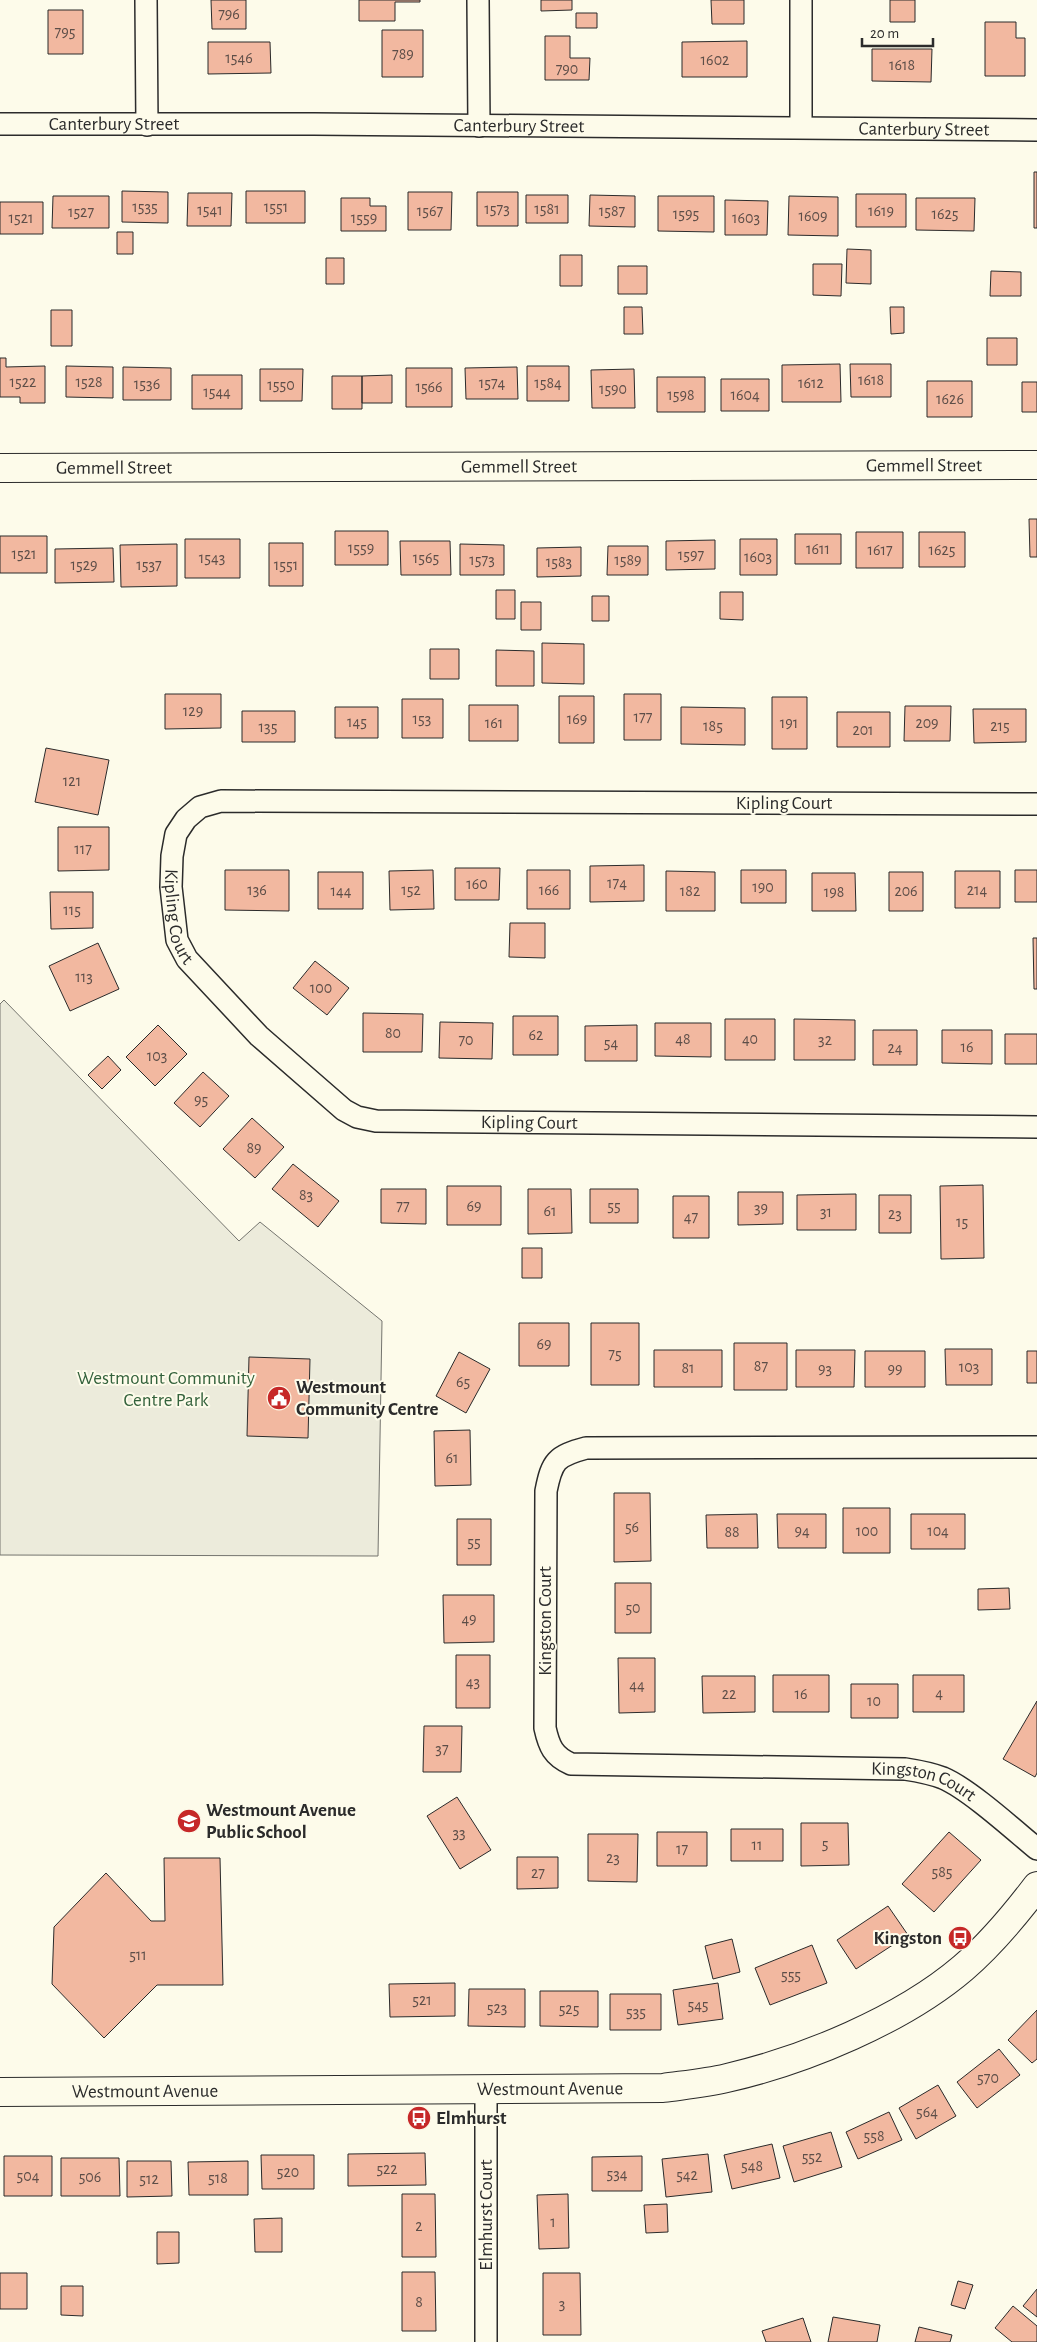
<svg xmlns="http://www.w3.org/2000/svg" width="1037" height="2342" font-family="'Alegreya Sans',sans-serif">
<rect width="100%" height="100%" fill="#fdfbea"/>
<path fill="#ecebdb" stroke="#74746e" d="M4 1000 239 1241 260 1222 382 1321 378 1556 0 1555V1004Z"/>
<path fill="#f2b8a0" stroke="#2b2b2b" d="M211 0H246V29H212Z
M359 0H420V2H395V21H359Z
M541 0H572V10L541 11Z
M711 0H744V24H712Z
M890 0H915V22H890Z
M48 10H83V54H48Z
M576 13H597V28H576Z
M985 22H1016V38H1025V76H985Z
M382 30H423V77H382Z
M545 36H570V58H590L589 80H545Z
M747 41V77H682V42Z
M208 42H270L271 73 208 74Z
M872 49H932L931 82 872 81Z
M1034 172H1037V228H1034Z
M122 191 168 192V223L122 222Z
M246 191H305V223H246Z
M408 192H452L451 230H408Z
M477 192H518V226H477Z
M188 193H232L231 226H187Z
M856 194H906V227H856Z
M526 195H568V223H526Z
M590 195 635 196V227L589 226Z
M53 196H109V228H52Z
M658 196H714V232L658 231Z
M789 196 838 197V236L788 235Z
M341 198H370V206H386V231H341Z
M916 198H975L974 231 916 230Z
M725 200 768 201 767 235H725Z
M0 202H43V234H0Z
M117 232H133V254H117Z
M847 249 871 250V284L846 283Z
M560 255H582V286H560Z
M326 258H344V284H326Z
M813 264H842L841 296 813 295Z
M618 266H647V294H618Z
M991 271 1021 272V296H990Z
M624 307H642L643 334H624Z
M890 307H904V333L891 334Z
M51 310H72V346H51Z
M987 338H1017V365H987Z
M0 358H6V367L45 366V403H20V397H0Z
M840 364 841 402H782V365Z
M850 364H891V397H851Z
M66 366 113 367V398L66 397Z
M527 366H569V401H527Z
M123 367 171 368V400H123Z
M517 367 518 399H466L465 368Z
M406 368H452V407H406Z
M260 369H303L302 401H260Z
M634 369 635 408H592L591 370Z
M192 375H242V409H192Z
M392 375V403H362V376Z
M332 376H362V409H332Z
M657 377H705V412H657Z
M721 379H769V411H721Z
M927 381H972V417H927Z
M1022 382H1037V412H1022Z
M1029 519H1037V557H1030Z
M335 531H388V565H335Z
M856 532H903V568H856Z
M919 532H965V567H919Z
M795 534H841V564H795Z
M0 536H47V573H0Z
M185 539H240V578H185Z
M740 539H777V575H740Z
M715 540V569L666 570V541Z
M400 541H450L451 575H401Z
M269 543H303V586H269Z
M177 544V586L121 587 120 545Z
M460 544 504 545V575H460Z
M608 546H648V575H607Z
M581 547V576L537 577V548Z
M113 548 114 582 55 583V549Z
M496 590H515V619H496Z
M720 592H743V620L720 619Z
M592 596H609V621H592Z
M521 602H541V630H521Z
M542 643 584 644V684L542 683Z
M430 649H459V679H430Z
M496 650 534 651V686H496Z
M165 694H221V728L165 729Z
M624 694H661V740H624Z
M559 696H594V743H559Z
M772 697H807V749H772Z
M402 699H443V738H402Z
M469 705H518V741H469Z
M905 706H951L950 741H904Z
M335 707H378V738H335Z
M681 707 745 708V745L681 744Z
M973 709H1026V742L974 743Z
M242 711H295V742H242Z
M837 712H890V747H837Z
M46 748 109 760 98 815 35 802Z
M58 827H109V870L58 871Z
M644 865V901L590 902V866Z
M455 868H500L499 900H455Z
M225 870H289V911L225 910Z
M433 870 434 909 390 910 389 871Z
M527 870H570V909H527Z
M741 870H786V903H741Z
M1015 870H1037V902H1015Z
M666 871 715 872V911H666Z
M955 871H1000V908H955Z
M318 872H363V909H318Z
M889 872H923V911H889Z
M812 873H855L856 911H812Z
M50 892H93V928L51 929Z
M510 923H545V958L509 957Z
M1033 938H1037V989H1034Z
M98 943 119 989 70 1011 49 966Z
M315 961 349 988 327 1015 293 988Z
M363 1013 423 1014 422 1052H363Z
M513 1016H558V1055H513Z
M725 1019H775V1060H725Z
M794 1019 855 1020V1060H794Z
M440 1022 493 1023 492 1059 439 1058Z
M655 1023H711V1057L655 1056Z
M158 1025 187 1054 155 1086 126 1057Z
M637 1025V1061H585V1026Z
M873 1030H917V1065H873Z
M942 1030H992V1064L942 1063Z
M1005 1034H1037V1064H1005Z
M108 1056 121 1070 102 1089 88 1075Z
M203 1072 229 1096 200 1127 174 1103Z
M252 1118 284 1147 255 1178 223 1149Z
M293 1164 339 1201 318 1227 272 1189Z
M983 1185 984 1258 941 1259 940 1186Z
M447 1186H501V1225H447Z
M381 1189H426V1224L381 1223Z
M528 1189H571L572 1233 528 1234Z
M590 1189H638V1223H590Z
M738 1192H783V1224L738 1225Z
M856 1194V1230H797V1195Z
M879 1195H911V1233H879Z
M673 1196H709V1238H673Z
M522 1248H542V1278H522Z
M519 1323H569V1366H519Z
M591 1323H639V1385H591Z
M734 1343H787V1390H734Z
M945 1349H992V1385H946Z
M654 1350H722V1387H654Z
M796 1350H855L854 1387H796Z
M865 1351H925V1387H865Z
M1027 1351H1037V1383H1027Z
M459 1352 490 1369 466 1413 436 1396Z
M249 1357 310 1359 308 1438 247 1436Z
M470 1430 471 1485 435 1486 434 1431Z
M614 1493H650L651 1561 614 1562Z
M843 1508H890V1553H843Z
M757 1514 758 1548H707L706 1515Z
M777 1514H826V1548H778Z
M911 1514H965V1549H911Z
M457 1519H491V1565H457Z
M615 1583H651V1633H615Z
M1009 1588 1010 1609 978 1610V1589Z
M443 1595H494V1642L444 1643Z
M456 1655H490V1708H456Z
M618 1658H655V1712L619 1713Z
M773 1675H829V1712H773Z
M913 1675H964V1712H913Z
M702 1676H755V1712L703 1713Z
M851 1684H898V1718H851Z
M1037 1701V1773L1035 1777 1003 1759Z
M424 1726H462L461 1772H423Z
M457 1797 491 1850 460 1869 427 1816Z
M801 1823H848L849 1865 801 1866Z
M731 1829H783V1861H731Z
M657 1832H707V1866H657Z
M949 1832 981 1860 934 1912 902 1884Z
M588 1834H638L637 1882 588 1881Z
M517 1857H558V1888L517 1889Z
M164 1858H220L223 1985H157L104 2038 52 1984 54 1927 106 1873 151 1921H165Z
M888 1906 908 1935 856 1969 837 1940Z
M732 1939 740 1972 713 1979 705 1946Z
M812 1945 827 1983 770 2005 755 1968Z
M455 1983V2016L390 2017 389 1984Z
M718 1983 723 2019 678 2025 673 1990Z
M469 1989H525V2027L468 2026Z
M540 1991H598V2027L540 2026Z
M610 1994H661V2030H610Z
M1037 2010V2059L1032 2063 1008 2040Z
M999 2049 1020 2075 977 2108 957 2082Z
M938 2085 956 2116 916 2139 899 2108Z
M889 2112 902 2140 858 2159 846 2132Z
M831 2132 842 2167 794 2182 783 2146Z
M772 2144 780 2178 732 2189 724 2155Z
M425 2153 426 2185 348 2186V2154Z
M708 2154 712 2192 666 2197 662 2159Z
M261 2155H314V2189H262Z
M4 2156H52V2196H4Z
M642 2156V2191H592V2157Z
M61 2158H119L120 2196H61Z
M127 2161H171L172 2196 127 2197Z
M248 2161V2195H189L188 2162Z
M402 2194H435L436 2257H402Z
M568 2194 569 2248 539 2249 537 2195Z
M667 2204 668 2232 646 2233 644 2205Z
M282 2218V2252H255L254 2219Z
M157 2232H179V2263L157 2264Z
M402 2272H435L436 2331H402Z
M0 2273H27V2309H0Z
M543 2273H580L581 2335H543Z
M958 2281 973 2285 965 2309 951 2305Z
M61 2286H83V2316L61 2315Z
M1037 2289V2317L1023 2306Z
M1013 2306 1037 2326V2342H1012L995 2328Z
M833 2317 880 2325 877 2342H828Z
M803 2318 811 2342H766L762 2331Z
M919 2327 952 2335 950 2342H915Z"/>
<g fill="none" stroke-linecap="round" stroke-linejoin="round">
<g stroke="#2b2b2b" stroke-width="24">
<g id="street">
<path d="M146 0 147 125"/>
<path d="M478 0 479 126"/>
<path id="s1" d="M0 124H314L1037 130"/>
<path d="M801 127V0"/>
<path id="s2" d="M1037 804 221 801 200 807 186 819 176 834 172 856 171 887 177 940 187 959 259 1036 344 1110 357 1117 376 1121 1037 1127"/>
<path id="s3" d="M1037 1447 586 1448C556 1456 552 1461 546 1491L545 1728C549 1746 553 1756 571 1764L905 1769C918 1771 930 1773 943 1778 969 1789 1014 1830 1037 1849"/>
<path d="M486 2089V2342"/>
</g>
</g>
<g stroke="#2b2b2b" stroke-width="30">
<g id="secondary">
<path id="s4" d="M0 468 1037 465"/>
<path id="s5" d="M0 2092 663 2088C684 2085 706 2083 727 2078 805 2060 902 2020 963 1968 991 1944 1015 1915 1037 1886"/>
</g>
</g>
<use href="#street" stroke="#fdfbea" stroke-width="21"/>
<use href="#secondary" stroke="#fdfbea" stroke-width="28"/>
</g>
<defs>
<g id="civic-disc" transform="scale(1.25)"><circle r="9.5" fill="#c62828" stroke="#fdfbea"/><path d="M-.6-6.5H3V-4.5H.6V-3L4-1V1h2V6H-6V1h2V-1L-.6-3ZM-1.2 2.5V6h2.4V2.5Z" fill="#fff"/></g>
<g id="school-disc" transform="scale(1.25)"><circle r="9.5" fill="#c62828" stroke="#fdfbea"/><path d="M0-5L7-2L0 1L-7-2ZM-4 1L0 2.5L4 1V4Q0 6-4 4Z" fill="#fff"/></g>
<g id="bus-disc" transform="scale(1.25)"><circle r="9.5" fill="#c62828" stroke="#fdfbea"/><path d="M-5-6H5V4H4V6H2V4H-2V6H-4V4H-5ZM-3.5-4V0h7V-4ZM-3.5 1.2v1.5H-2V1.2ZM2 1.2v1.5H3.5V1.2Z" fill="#fff"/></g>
</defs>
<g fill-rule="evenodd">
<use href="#civic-disc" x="279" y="1398"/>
<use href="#school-disc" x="189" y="1821"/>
<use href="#bus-disc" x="960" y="1938"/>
<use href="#bus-disc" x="419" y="2118"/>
</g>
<g text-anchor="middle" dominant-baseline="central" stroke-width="4" stroke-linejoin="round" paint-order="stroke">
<g font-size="16" fill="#5d4e48">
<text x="229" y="14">796</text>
<text x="65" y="32">795</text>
<text x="403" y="54">789</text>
<text x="239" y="58">1546</text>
<text x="715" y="60">1602</text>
<text x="902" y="65">1618</text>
<text x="567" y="69">790</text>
<text x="145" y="207">1535</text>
<text x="276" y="207">1551</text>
<text x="497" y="209">1573</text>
<text x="547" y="209">1581</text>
<text x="210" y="210">1541</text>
<text x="430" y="211">1567</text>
<text x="612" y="211">1587</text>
<text x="881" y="211">1619</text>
<text x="81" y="212">1527</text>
<text x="686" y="214">1595</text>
<text x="945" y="214">1625</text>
<text x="813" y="216">1609</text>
<text x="21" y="218">1521</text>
<text x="364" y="218">1559</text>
<text x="746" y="218">1603</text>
<text x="871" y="380">1618</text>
<text x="23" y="382">1522</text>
<text x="89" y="382">1528</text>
<text x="492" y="383">1574</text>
<text x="548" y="383">1584</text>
<text x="811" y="383">1612</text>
<text x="147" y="384">1536</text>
<text x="281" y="385">1550</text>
<text x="429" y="387">1566</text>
<text x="613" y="389">1590</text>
<text x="217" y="392">1544</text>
<text x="681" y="395">1598</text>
<text x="745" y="395">1604</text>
<text x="950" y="399">1626</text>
<text x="361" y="548">1559</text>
<text x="818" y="549">1611</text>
<text x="880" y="550">1617</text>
<text x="942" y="550">1625</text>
<text x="24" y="554">1521</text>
<text x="691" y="555">1597</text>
<text x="758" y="557">1603</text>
<text x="212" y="558">1543</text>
<text x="426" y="558">1565</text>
<text x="482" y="560">1573</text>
<text x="628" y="560">1589</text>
<text x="559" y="562">1583</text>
<text x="84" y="565">1529</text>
<text x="149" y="565">1537</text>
<text x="286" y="565">1551</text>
<text x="193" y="711">129</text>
<text x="643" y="717">177</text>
<text x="422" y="719">153</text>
<text x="577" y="719">169</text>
<text x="357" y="722">145</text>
<text x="494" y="723">161</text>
<text x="789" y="723">191</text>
<text x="927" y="723">209</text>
<text x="713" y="726">185</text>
<text x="1000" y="726">215</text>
<text x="268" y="727">135</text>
<text x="863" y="730">201</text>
<text x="72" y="781">121</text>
<text x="83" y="849">117</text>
<text x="617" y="883">174</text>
<text x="477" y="884">160</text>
<text x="763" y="887">190</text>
<text x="257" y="890">136</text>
<text x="411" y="890">152</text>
<text x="549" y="890">166</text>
<text x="977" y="890">214</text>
<text x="341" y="891">144</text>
<text x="690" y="891">182</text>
<text x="906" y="891">206</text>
<text x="834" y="892">198</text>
<text x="72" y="910">115</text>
<text x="84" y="977">113</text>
<text x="321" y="988">100</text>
<text x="393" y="1033">80</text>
<text x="536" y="1035">62</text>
<text x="683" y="1039">48</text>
<text x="750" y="1039">40</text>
<text x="466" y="1040">70</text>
<text x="825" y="1040">32</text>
<text x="611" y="1043">54</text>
<text x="967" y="1047">16</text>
<text x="895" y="1048">24</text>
<text x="157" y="1056">103</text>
<text x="201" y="1100">95</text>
<text x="254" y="1148">89</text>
<text x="306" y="1195">83</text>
<text x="403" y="1206">77</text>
<text x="474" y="1206">69</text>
<text x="614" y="1206">55</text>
<text x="761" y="1208">39</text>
<text x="550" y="1211">61</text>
<text x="826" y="1212">31</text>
<text x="895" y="1214">23</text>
<text x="691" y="1217">47</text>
<text x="962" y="1222">15</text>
<text x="544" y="1344">69</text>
<text x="615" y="1354">75</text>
<text x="761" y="1366">87</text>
<text x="969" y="1367">103</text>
<text x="688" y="1368">81</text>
<text x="825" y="1369">93</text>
<text x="895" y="1369">99</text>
<text x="463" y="1382">65</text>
<text x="452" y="1458">61</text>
<text x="632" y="1527">56</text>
<text x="802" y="1531">94</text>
<text x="867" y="1531">100</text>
<text x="938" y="1531">104</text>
<text x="732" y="1532">88</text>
<text x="474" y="1542">55</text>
<text x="633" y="1608">50</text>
<text x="469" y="1619">49</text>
<text x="473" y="1682">43</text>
<text x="637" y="1685">44</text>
<text x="939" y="1693">4</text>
<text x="729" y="1694">22</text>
<text x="801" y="1694">16</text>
<text x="874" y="1701">10</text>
<text x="442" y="1749">37</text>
<text x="459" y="1833">33</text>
<text x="825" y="1844">5</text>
<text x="757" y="1845">11</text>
<text x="682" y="1849">17</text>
<text x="613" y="1858">23</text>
<text x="942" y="1872">585</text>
<text x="538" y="1873">27</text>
<text x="138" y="1955">511</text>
<text x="791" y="1975">555</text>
<text x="422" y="2000">521</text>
<text x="698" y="2005">545</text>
<text x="497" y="2008">523</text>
<text x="569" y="2009">525</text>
<text x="636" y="2012">535</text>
<text x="988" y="2078">570</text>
<text x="927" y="2112">564</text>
<text x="874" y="2136">558</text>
<text x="812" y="2157">552</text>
<text x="752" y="2166">548</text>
<text x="387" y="2169">522</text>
<text x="288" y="2172">520</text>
<text x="617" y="2174">534</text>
<text x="687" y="2175">542</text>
<text x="28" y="2176">504</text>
<text x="90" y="2177">506</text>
<text x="218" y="2178">518</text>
<text x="149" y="2179">512</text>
<text x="553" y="2222">1</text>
<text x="419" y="2226">2</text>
<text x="419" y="2302">8</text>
<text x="562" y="2304">3</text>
</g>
<g font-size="19" fill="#2b2b2b" stroke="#fdfbea">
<text stroke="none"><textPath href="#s1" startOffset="114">Canterbury Street</textPath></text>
<text stroke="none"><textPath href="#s1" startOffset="519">Canterbury Street</textPath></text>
<text stroke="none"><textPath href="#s1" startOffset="924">Canterbury Street</textPath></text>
<text stroke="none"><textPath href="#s4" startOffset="924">Gemmell Street</textPath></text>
<text stroke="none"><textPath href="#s4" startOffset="519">Gemmell Street</textPath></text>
<text stroke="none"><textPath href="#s4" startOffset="114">Gemmell Street</textPath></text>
<text x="784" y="803">Kipling Court</text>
<text stroke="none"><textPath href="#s2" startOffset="958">Kipling Court</textPath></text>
<text stroke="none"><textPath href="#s2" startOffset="1408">Kipling Court</textPath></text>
<text transform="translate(545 1621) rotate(-90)">Kingston Court</text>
<text stroke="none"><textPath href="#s3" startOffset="1154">Kingston Court</textPath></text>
<text stroke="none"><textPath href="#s5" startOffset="550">Westmount Avenue</textPath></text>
<text stroke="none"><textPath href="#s5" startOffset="145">Westmount Avenue</textPath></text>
<text transform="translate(486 2215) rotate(-90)">Elmhurst Court</text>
</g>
<g font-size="19" fill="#34623c" stroke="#fdfbea">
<text x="166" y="1378">Westmount Community<tspan x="166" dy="22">Centre Park</tspan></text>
</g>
<g font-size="19" font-weight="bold" fill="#2b2b2b" stroke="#fdfbea" text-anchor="start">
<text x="296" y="1387">Westmount<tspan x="296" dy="22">Community Centre</tspan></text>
<text x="206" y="1810">Westmount Avenue<tspan x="206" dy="22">Public School</tspan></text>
<text x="942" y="1938" text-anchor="end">Kingston</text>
<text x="436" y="2118">Elmhurst</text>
</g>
</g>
<path d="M862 38v8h71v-8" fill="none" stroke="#2b2b2b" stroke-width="2.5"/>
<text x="870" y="38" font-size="15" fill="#2b2b2b" stroke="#fdfbea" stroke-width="4" paint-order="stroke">20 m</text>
</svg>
